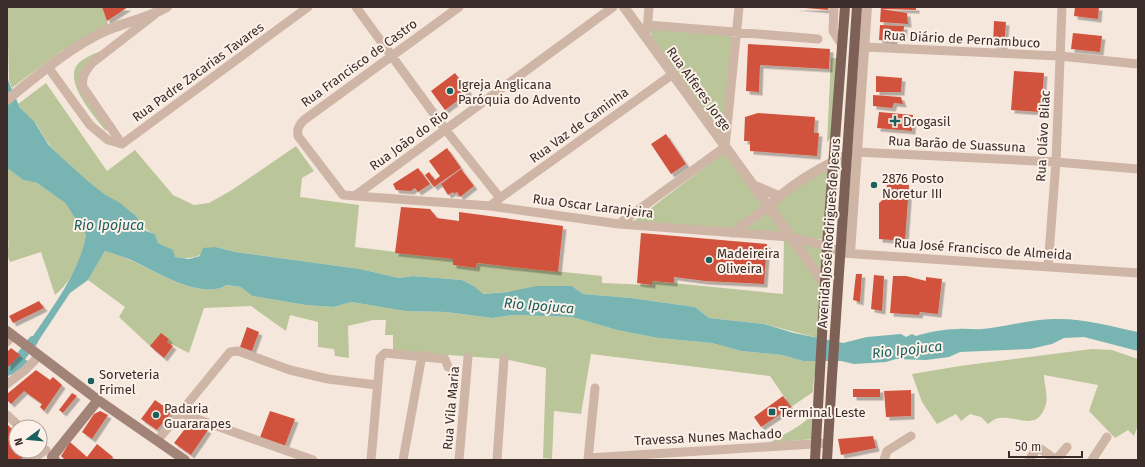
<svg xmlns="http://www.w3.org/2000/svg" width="1145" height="467" font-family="'Fira Sans',sans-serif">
<defs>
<filter id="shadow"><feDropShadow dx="3.5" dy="3.5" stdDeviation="0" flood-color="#0004"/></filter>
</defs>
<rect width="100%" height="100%" fill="#f5e7dc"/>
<path fill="#bbc59a" d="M7 7H102L108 24 100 30 61 51 12 88 9 80Z
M651 29 733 36 723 133 721 135 651 38Z
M116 46 92 63 82 80 114 131 105 130C94 115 56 75 84 59 93 53 105 50 116 46Z
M831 58H839L833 136 827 142Z
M46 83 107 171 135 150 173 195 194 205 209 203 232 190 296 146 314 171 302 178 300 197 359 205 355 247 453 259V265L476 268 477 263 602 276V283L651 285 652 281 783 294 784 238H789L824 285 822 339 764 324 709 318 695 307 631 298 583 294 572 286 482 294 474 286 462 280 413 276 399 278 360 269 235 252 216 247C200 256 193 260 175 257L172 250 158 243 155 234C142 230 141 220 131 212 122 205 113 200 103 194 84 181 64 162 49 144 43 137 40 128 34 121 29 115 21 112 18 104Z
M726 151 766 206 731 232 630 224Z
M833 163 826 240 790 236 770 207Z
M7 168 23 180 37 183 65 203 86 235C82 256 73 281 55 295L41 252 10 262C5 253 11 245 7 236Z
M768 208 788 236 734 232Z
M792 238 826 247 824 282Z
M105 251C113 254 121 256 128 259 153 270 201 301 227 285L241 287 252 296 306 305 334 307 351 302 405 311 446 312 492 318 514 315 572 317 617 330 658 338 712 343 741 351 782 355 803 361H821L820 377H814L813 392 791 407 770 376 591 354 581 414 554 411 552 459 543 458 546 368 504 359 393 351V335H385L386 320H373L348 326 349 358 335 356 334 349 318 347V322L290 315 286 331 251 306 204 308 189 353 167 342 150 346 119 317 125 307 88 280Z
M1092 349 1112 350 1138 359V425L1134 436 1128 430 1115 438 1089 411 1098 385 1044 375C1044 384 1049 398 1045 407 1036 432 1017 415 999 418 995 418 991 422 988 424L981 417 970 414 961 421 956 414 937 424 922 402 912 374 960 366Z
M816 411 812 439 769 443C788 432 801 427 816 411Z"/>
<path fill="#78b5b2" d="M7 49 8 80 20 108 34 121 48 144 61 157 90 183 104 194 120 203 136 216 146 231 155 234 158 243 173 250 175 257 189 259 200 256 203 248 216 247 235 252 360 269 399 278 413 276 462 280 474 286 483 294 507 292 537 286H572L583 294 631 298 695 307 709 318 764 324 794 333 843 343 867 337 901 334 906 337 912 334 916 336C929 332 944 329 958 329 966 328 974 330 982 329 1006 327 1030 319 1054 319 1082 318 1111 326 1138 332V351L1084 337 1064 338 1052 344 1030 349 960 352 949 357 926 360 896 359 886 362 854 364 841 361H803L782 355 741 351 712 343 658 338 617 330 572 317 514 315 492 318 446 312 405 311 351 302 334 307 306 305 252 296 241 287 227 285C201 301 153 270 129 259 121 256 113 254 105 251L88 280 70 293 35 346 29 342C51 309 79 274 86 235L65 203 37 183 23 180 7 168Z
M21 356 29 362 13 374 7 376V369Z"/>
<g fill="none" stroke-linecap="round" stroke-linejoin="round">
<path stroke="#78b5b2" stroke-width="10" d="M7 371 19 359 33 341"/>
</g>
<path fill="#d2533d" filter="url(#shadow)" d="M102 7H128L107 21Z
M794 7H829L828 10Z
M881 7H916V10L881 9 907 13 908 24 880 22Z
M1075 7H1099L1098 19 1074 16Z
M994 21 1006 22 1004 46 993 45Z
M880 25 904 26 903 38H894V42L879 40Z
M1073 33 1102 36 1100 52 1071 49Z
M748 44 830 49 829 69 760 65 759 92 746 91Z
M1014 71 1044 73 1041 112 1011 110Z
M455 73 469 92 445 110 431 91Z
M876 76 902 78 901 92H876Z
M873 95 901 97 903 104 894 103 892 108 873 106Z
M879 112 913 115 912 131 877 128Z
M758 113 815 117 814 133H819L817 156 750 151V141H744L745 117Z
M666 134 686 164 671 174 651 144Z
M447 148 461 168 434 187 425 175 429 172 435 180 440 176 429 161Z
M418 168 430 184 418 192 415 188 411 191 396 190 393 184Z
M461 169 474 186 460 197 457 192 454 194 453 192 448 195 441 184Z
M887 183 909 185 905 241 879 239V203L886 197Z
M401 207 430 209 437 218 459 221V212L563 226 558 272 477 263 476 268 453 265V259L395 253Z
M641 233 767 244 764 284 705 281 674 277V283L652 281V285L637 283Z
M856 274H862L860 302 853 300Z
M874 275 884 276 882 311 871 309Z
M893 276H906L926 281V277L942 279 938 314 920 312 919 315 890 313Z
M39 301 44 308 13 323 9 316Z
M247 327 259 332 252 351 240 347Z
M161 333 169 339 167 342 173 346 164 358 150 346Z
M11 348 20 355 7 368V352Z
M36 370 50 380 53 377 62 385 44 411 40 407 42 404 24 391 11 404 7 400V394Z
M853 389H880V397H853Z
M911 390V416L886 417 884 391Z
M72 393 77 396 63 413 59 410Z
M783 396 791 407 761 427 754 417Z
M155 400 172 412 157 430 141 419Z
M100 411 108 415 92 439 82 432 94 414Z
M270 411 295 419 284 448 259 440Z
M191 421 208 430 191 455 174 443Z
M7 424 16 433V451H33L19 460H7Z
M873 436 876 448 841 455 838 439Z
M70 442 87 457 97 444 113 457 110 460H65L61 456Z"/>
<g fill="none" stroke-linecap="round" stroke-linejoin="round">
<path stroke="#ceb5a6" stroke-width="7" d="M7 343 14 336"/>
<path stroke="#ceb5a6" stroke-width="9" d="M356 7 445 129 500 198 490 206
M459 7 304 120C299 125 297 128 298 136L343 195 490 206 619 224 790 237 827 246 842 253 1138 273
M834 7 833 31 842 45
M648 25 818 39
M647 31 649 7
M864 47 1060 56 1138 64
M48 67 90 125 108 140 122 144
M122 144 308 7
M122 144 83 87C81 76 86 71 92 63L154 15
M856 152 1056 162 1138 169
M356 195 613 7
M500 198 673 74
M619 224 725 147 739 7
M732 233 768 207
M1048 267 1056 162 1062 7
M7 384 24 371 39 356
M180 413 313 460
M7 415 20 427
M157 441 230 352 238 351 290 370 328 379 377 385
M588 458 828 443
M31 460 46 450
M371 460 380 358 385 353 445 359 448 367
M403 460 422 355
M459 460 468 357
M497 460 504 359
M588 460 595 388
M884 460 887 451 911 436
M1029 460 1038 447 1056 460 1067 447
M1092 460 1107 437"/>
<path stroke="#ceb5a6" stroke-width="10" d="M624 7 825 284
M7 100C39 74 70 47 107 30 127 22 148 18 167 7
M753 185 779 196
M768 207C791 184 824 165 854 152
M850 253 867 7"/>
<path stroke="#a28377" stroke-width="10" d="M7 331 98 400 185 460
M55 460 52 457 98 400"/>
<path stroke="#7d6157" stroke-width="10" d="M815 460 827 246 845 7
M827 460 832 376 857 7"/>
</g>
<g fill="#19605e" stroke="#fcf1e9" stroke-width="1.5">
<circle cx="450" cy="91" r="4"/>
<path d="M893 115h4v4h4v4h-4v4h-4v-4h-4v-4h4z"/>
<circle cx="874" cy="185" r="4"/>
<circle cx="709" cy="260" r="4"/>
<circle cx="91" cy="381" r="4"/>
<rect x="768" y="408" width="8" height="8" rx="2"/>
<circle cx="156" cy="415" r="4"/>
</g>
<g text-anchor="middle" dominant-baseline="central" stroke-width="4" stroke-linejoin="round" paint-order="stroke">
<g font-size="13" fill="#3a2c28" stroke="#fcf1e9">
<text transform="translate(962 39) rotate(3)">Rua Diário de Pernambuco</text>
<text transform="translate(359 63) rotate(-36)">Rua Francisco de Castro</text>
<text transform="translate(198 72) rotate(-36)">Rua Padre Zacarias Tavares</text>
<text transform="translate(699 89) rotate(54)">Rua Alferes Jorge</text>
<text transform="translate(579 125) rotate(-36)">Rua Vaz de Caminha</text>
<text transform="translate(1043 136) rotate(-87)">Rua Olávo Bilac</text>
<text transform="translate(409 140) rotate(-36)">Rua João do Rio</text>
<text transform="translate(957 144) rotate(3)">Rua Barão de Suassuna</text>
<text transform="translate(593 206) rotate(7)">Rua Oscar Laranjeira</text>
<text transform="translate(829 233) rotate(-86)">Avenida José Rodrigues de Jesus</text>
<text transform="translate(983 249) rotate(4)">Rua José Francisco de Almeida</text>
<text transform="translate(451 408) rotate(-85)">Rua Vila Maria</text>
<text transform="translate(708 437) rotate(-3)">Travessa Nunes Machado</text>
</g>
<g font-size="13" fill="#3a2c28" stroke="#fcf1e9" text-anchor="start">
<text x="458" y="84">Igreja Anglicana<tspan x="458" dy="15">Paróquia do Advento</tspan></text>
<text x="903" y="121">Drogasil</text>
<text x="882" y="178">2876 Posto<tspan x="882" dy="15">Noretur III</tspan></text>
<text x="717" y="253">Madeireira<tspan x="717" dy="15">Oliveira</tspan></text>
<text x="99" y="374">Sorveteria<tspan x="99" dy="15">Frimel</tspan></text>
<text x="164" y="408">Padaria<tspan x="164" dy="15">Guararapes</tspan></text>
<text x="780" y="412">Terminal Leste</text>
</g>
<g font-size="14" font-style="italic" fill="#19605e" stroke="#fcf1e9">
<text x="109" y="225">Rio Ipojuca</text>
<text transform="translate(539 306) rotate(5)">Rio Ipojuca</text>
<text transform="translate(907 350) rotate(-6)">Rio Ipojuca</text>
</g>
</g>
<rect width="1145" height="467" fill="none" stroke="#3a2c28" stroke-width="16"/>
<g transform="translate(28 439) rotate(254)"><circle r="19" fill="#fcf1e9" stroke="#aea29c"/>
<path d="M0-3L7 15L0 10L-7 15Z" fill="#19605e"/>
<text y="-6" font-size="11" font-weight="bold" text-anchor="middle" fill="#3a2c28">N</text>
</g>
<path d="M1009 451v6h73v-6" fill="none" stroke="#3a2c28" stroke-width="2"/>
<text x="1015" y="451" font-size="12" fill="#3a2c28" stroke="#fcf1e9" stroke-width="3" paint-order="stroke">50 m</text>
</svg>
